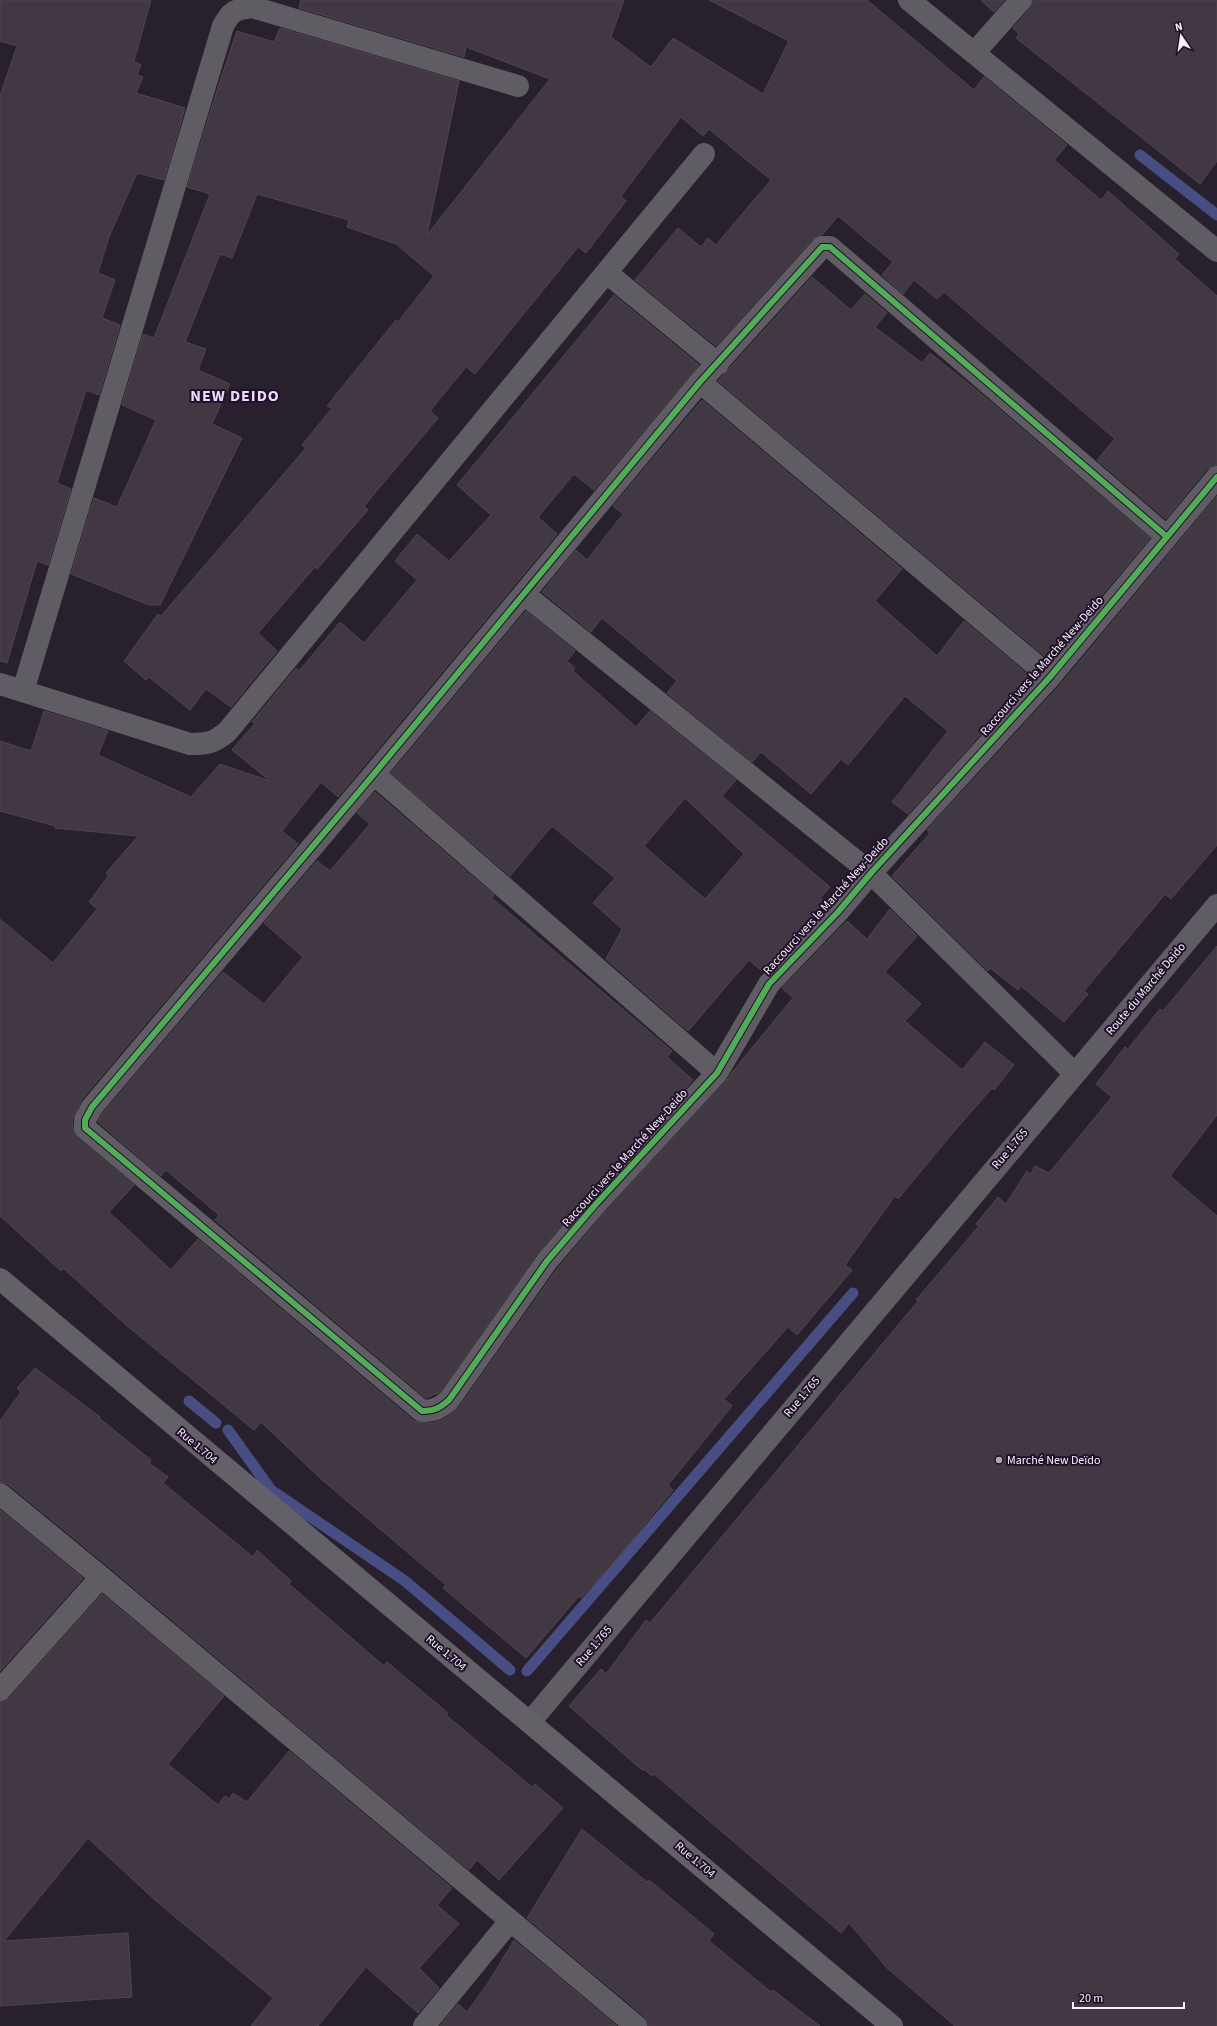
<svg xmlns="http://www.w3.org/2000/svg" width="1217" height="2026" font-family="'Source Sans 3',sans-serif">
<rect width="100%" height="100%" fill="#28202d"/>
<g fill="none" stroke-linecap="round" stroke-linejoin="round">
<path stroke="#484e84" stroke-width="11" d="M1140 155 1217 215
M189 1401 216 1423
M228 1430 271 1490 405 1581 510 1670
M527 1671 853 1293"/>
</g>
<path fill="#413843" stroke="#4e454f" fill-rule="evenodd" d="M0 0H151L134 61 141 65 137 75 143 77 136 93 185 108 164 180 137 173 109 237 98 273 115 280 102 318 120 325 99 395 86 390 57 483 71 489 48 565 37 561 7 663 0 661V96L17 46 0 41Z
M301 0H624L611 37 651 67 673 38 763 94 789 41 709 0H867L974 90 984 77 1067 145 1054 160 1101 200 1108 191 1179 254 1175 259 1217 296V465L1207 469 1166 519 1097 460 1115 439 944 292 937 299 914 280 903 294 882 275 893 262 838 216 822 235 813 239 716 346 635 280 678 228 701 247 708 238 716 245 771 180 709 129 703 136 681 117 621 196 626 201 586 253 578 247 475 374 466 367 430 411 438 418 364 506 368 510 317 569 315 567 258 633 277 651 231 707 206 689 190 710 149 677 146 680 124 661 158 614 161 616 306 448 302 445 332 408 327 406 396 320 398 322 434 276 396 244 347 227 349 220 257 194 232 258 220 254 185 342 206 349 198 370 230 384 212 424 242 438 160 605H149L71 574 94 498 117 507 156 420 122 405 143 334 154 338 210 194 187 187 220 81 237 31 274 42 280 28 459 81 427 235 550 79 466 47 464 57 299 8Z
M981 0H1004L994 12Z
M1033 0H1217V161L1200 184 1016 38 1019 34 1013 28 1030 8Z
M812 277 851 310 865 294 887 313 875 327 922 363 930 353 979 392 1150 538 1048 659 718 381Z
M614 295 699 365 594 490 574 474 538 517 557 534 338 797 321 782 282 831 298 844 82 1099 72 1120 74 1133 77 1137 134 1185 109 1212 171 1270 198 1239 414 1421 422 1423H433L446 1418 459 1407 557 1269 605 1212 726 1081 733 1071 793 998 782 988 847 921 867 939 890 909 917 936 885 972 921 1004 905 1021 962 1070 985 1042 1014 1065 994 1090 992 1088 951 1135 898 1199 895 1196 845 1265 852 1270 797 1335 788 1327 724 1399 732 1406 668 1485 673 1490 609 1568 581 1598 579 1596 526 1658 443 1588 446 1585 321 1479 261 1422 254 1430 126 1325 63 1268 61 1271 0 1216V919L53 963 97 909 89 902 109 875 106 873 138 836 55 828V826L0 811V741L31 751 44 711 108 731 98 755 191 797 220 764 270 781 232 750 255 723 252 722 296 668 299 671 340 622 364 643 417 580 395 561 417 534 449 561 491 515 457 485Z
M702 400 902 569 875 601 937 656 964 621 1032 678 908 814 892 802 948 731 905 696 848 765 841 759 811 794 761 752 752 762 667 693 677 681 602 618 591 632 542 592 576 550 587 560 623 514 613 506Z
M1217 496V845L1171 899 1165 894 1084 991 1088 994 1064 1022 1021 986 1018 990 990 968 988 971 892 876 930 833 927 830 1060 685Z
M526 611 575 651 567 661 575 668 573 671 636 727 650 711 736 780 722 796 830 887 820 898 828 904 763 972 749 960 688 1031 606 959 622 929 593 903 615 878 552 826 510 876 391 773ZM685 798 744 854 705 899 644 846Z
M375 792 494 895 492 898 672 1051 667 1057 693 1080 587 1196 538 1253 440 1392 426 1398 215 1220 219 1215 166 1170 161 1176 98 1122 102 1114 223 972 264 1004 303 957 264 923 317 861 330 871 370 824 357 813Z
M1217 946V1115L1170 1176 1217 1216V2026H955L887 1968 849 1923 841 1933 654 1774 652 1776 645 1770H642L569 1706 601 1669 606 1674 646 1620 650 1623 918 1301 916 1300 979 1226 976 1224 998 1197 1006 1204 1027 1171 1031 1174 1035 1166 1049 1173 1112 1097 1096 1084 1125 1047 1128 1049 1160 1009 1163 1011Z
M35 1368 100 1417 99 1418 151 1460 149 1463 168 1477 163 1483 253 1557 257 1550 291 1581 289 1584 384 1666 387 1662 448 1713 446 1715 532 1787 535 1784 563 1808 499 1880 477 1860 469 1870 109 1567 8 1484 0 1482V1421L21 1392 17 1388Z
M0 1510 83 1578 0 1671Z
M102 1594 224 1696 168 1764 218 1805 225 1796 229 1799 233 1793 247 1802 289 1751 452 1888 437 1905 459 1924 419 1968 439 1988 418 2013 366 1967 318 2026H251L273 1998 157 1902 88 1838 4 1941 128 1933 132 1997 0 2006V1702L9 1698Z
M582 1829 647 1882 649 1880 714 1934 709 1941 771 1992 773 1990 820 2026H648L644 2016 527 1918Z
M514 1940 617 2026H440L458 2004 467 2012 488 1983Z"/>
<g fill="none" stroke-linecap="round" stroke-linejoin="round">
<path stroke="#5f5d63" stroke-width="22" d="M909 0 1217 251
M975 52 1021 0
M607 273 718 364
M700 382 1050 677
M1166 536 830 247H822L700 382 374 774 92 1107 85 1120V1128L422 1411C434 1411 440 1408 449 1400L547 1261 596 1204 717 1073 769 984 838 912 871 873 1050 677 1217 477
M524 594 871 873 1074 1073
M0 684 190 744C208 744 213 743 227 732L704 154
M23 691 223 26C231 11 234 10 252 7L518 86
M374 774 717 1073
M0 1494 101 1577 636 2026
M0 1690 101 1577
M530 1722 1217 905
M424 2026 510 1921"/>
<path stroke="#636067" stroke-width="22" d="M0 1279C296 1530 595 1777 892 2026"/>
<g stroke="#201028" stroke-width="8">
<path id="cycleway" d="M1166 536 830 247H822L700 382 374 774 92 1107 85 1120V1128L422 1411C434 1411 440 1408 449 1400L547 1261 596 1204 717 1073 769 984 838 912 871 873 1050 677 1217 477"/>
</g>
<use href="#cycleway" stroke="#51ab58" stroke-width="6"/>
</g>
<circle fill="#b0a7b5" stroke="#201028" stroke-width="1.5" cx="999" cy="1460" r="4"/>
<g text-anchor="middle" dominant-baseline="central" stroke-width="4" stroke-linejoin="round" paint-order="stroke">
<g font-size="12" fill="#f9f0fe" stroke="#201028">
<text transform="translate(1042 666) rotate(-49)">Raccourci vers le Marché New-Deido</text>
<text transform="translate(826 906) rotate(-48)">Raccourci vers le Marché New-Deido</text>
<text transform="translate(1146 989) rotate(-50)">Route du Marché Deido</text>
<text transform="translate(1010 1149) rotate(-50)">Rue 1.765</text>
<text transform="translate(625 1158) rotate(-48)">Raccourci vers le Marché New-Deido</text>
<text transform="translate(802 1397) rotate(-50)">Rue 1.765</text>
<text transform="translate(197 1446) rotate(40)">Rue 1.704</text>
<text transform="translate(594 1646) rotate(-50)">Rue 1.765</text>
<text transform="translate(446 1653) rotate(40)">Rue 1.704</text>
<text transform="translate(695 1860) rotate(40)">Rue 1.704</text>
</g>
<g font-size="12" fill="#f9f0fe" stroke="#201028" text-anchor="start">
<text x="1007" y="1460">Marché New Deïdo</text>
</g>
<g font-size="16" font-weight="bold" letter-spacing="1" fill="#edd9fb" stroke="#201028">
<text x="235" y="396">NEW DEIDO</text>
</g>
</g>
<g transform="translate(1181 36) rotate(347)" stroke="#201028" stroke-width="3" paint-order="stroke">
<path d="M0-3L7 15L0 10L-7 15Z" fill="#f9f0fe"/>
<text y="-6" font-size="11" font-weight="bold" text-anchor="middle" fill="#f9f0fe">N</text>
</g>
<path d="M1073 2002v6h111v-6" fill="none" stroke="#f9f0fe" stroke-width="2"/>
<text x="1079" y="2002" font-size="12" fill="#f9f0fe" stroke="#201028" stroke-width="3" paint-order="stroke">20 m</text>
</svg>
